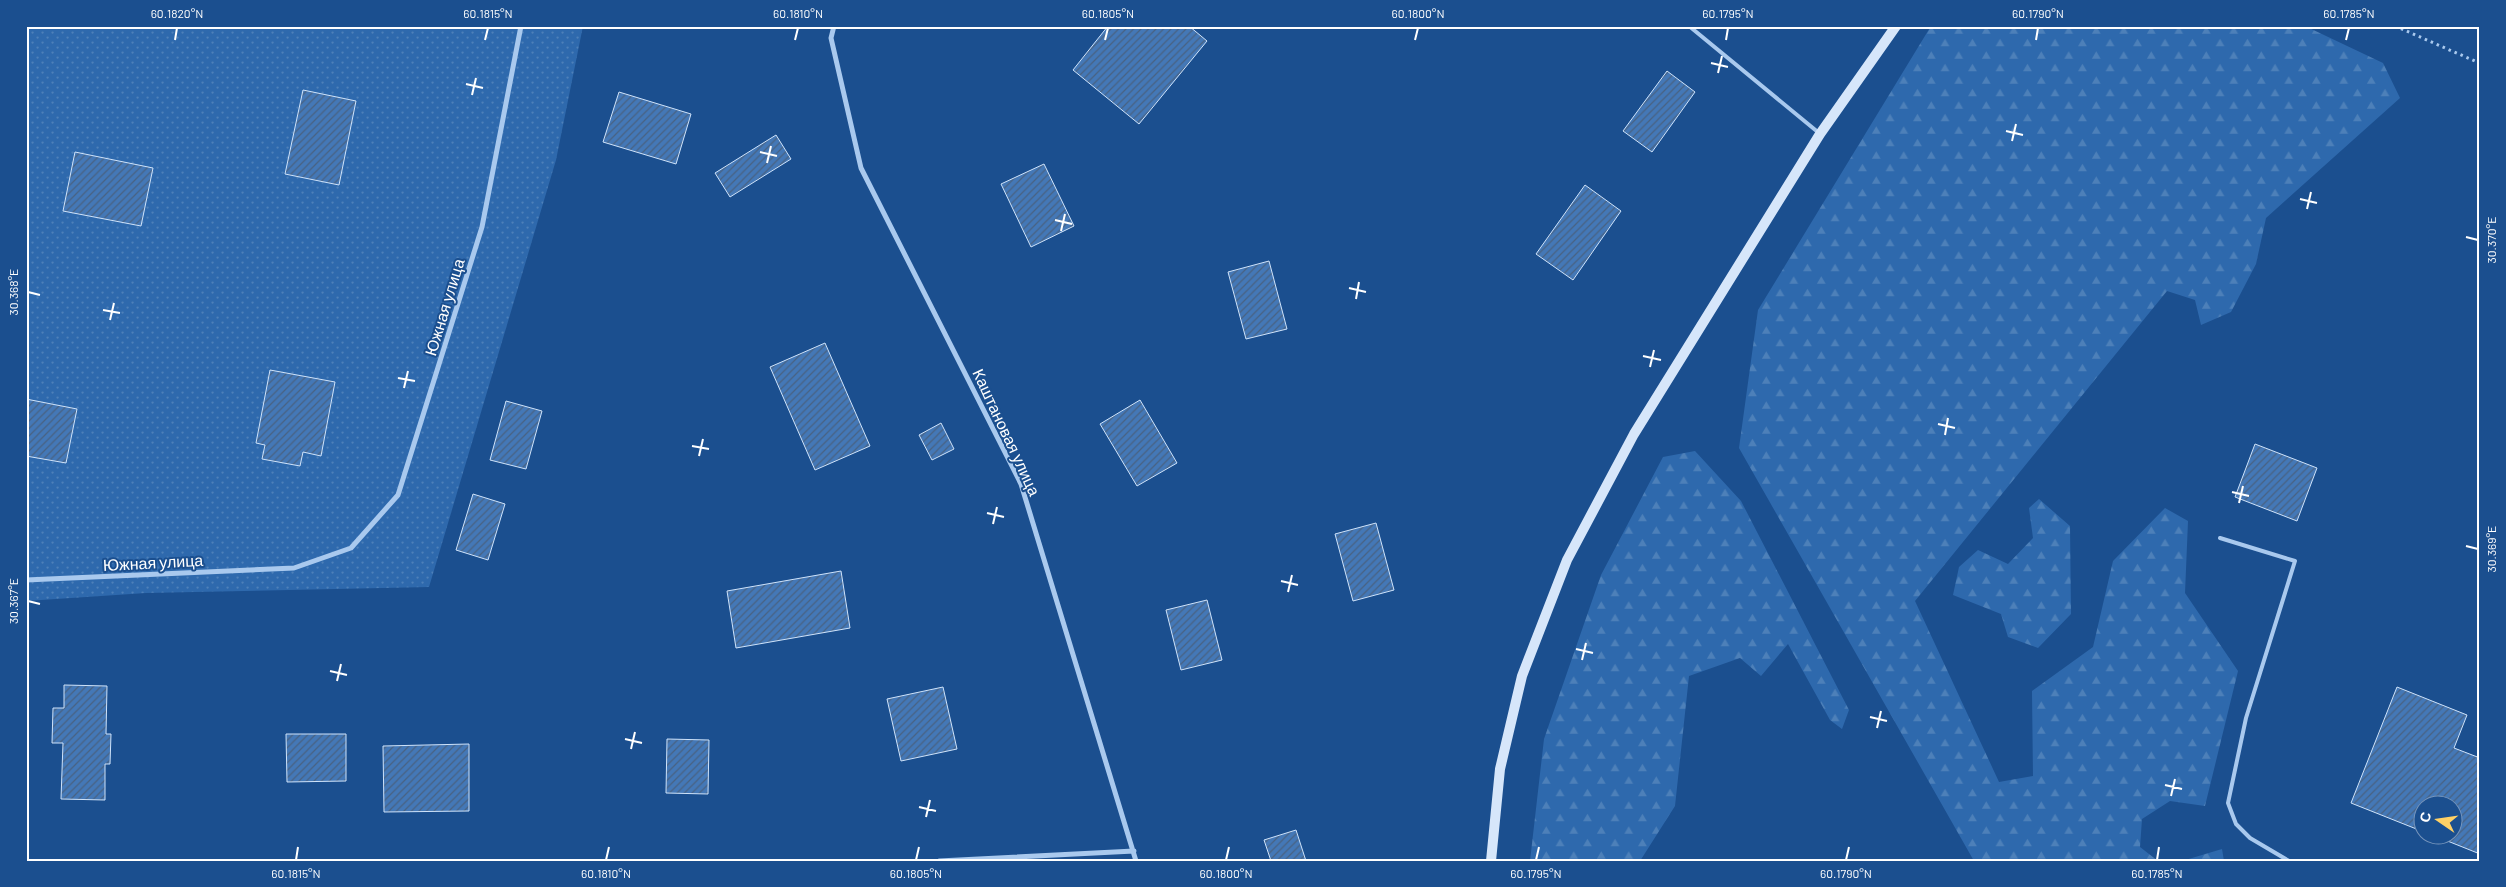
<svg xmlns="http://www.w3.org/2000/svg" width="2506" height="887" font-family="Barlow,sans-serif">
<defs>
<pattern id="forest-firs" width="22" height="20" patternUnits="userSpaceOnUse" patternTransform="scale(1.25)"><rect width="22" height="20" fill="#2e69ad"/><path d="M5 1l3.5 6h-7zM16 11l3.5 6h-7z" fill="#4d80b9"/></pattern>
<pattern id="garden-dots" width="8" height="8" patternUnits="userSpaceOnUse" patternTransform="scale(1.25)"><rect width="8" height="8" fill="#2e69ad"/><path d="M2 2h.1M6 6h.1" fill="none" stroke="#4d80b9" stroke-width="1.8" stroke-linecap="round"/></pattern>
<pattern id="building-hatch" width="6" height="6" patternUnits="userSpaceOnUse" patternTransform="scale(1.25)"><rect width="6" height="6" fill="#4478b7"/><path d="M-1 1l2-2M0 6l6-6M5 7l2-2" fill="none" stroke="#486282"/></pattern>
</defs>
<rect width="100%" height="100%" fill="#1b4f8f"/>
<path fill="url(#forest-firs)" d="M1931 26H2305L2383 63 2400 98 2266 218 2256 264 2231 312 2201 325 2195 300 2167 291 1915 601 1999 782 2033 776 2032 691 2093 647 2113 561 2165 508 2188 521 2185 593 2238 671 2205 806 2170 801 2142 819 2140 847 2158 861H1974L1739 448 1758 310Z
M1695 451 1741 501 1849 710 1842 729 1830 720 1788 644 1761 676 1740 658 1689 676 1675 806 1640 861H1530L1544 739 1601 575 1663 457Z
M2039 499 2070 526 2071 614 2038 648 2008 637 2001 614 1953 595 1959 567 1978 550 2008 564 2033 538 2029 508Z
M2222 849 2224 861H2182Z"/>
<path fill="url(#garden-dots)" d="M26 26H583L556 160 429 587 146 593 26 601Z"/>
<path fill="url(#building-hatch)" stroke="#cfe3fa" d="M1108 26H1189L1207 41 1139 124 1073 70Z
M1667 71 1695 92 1652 152 1623 131Z
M303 90 356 101 339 185 285 174Z
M619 92 691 114 676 164 603 142Z
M776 135 791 159 730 197 715 173Z
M75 152 153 168 141 226 63 211Z
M1044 164 1074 226 1031 247 1001 184Z
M1585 185 1621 211 1573 280 1536 254Z
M1269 261 1287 329 1246 339 1228 272Z
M825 343 870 446 815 470 770 367Z
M270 370 335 382 321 456 303 452 300 466 262 459 265 445 256 443Z
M26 399 77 409 66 463 26 456Z
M1140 400 1177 463 1137 486 1100 424Z
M506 401 542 411 526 469 490 460Z
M941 423 954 449 932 460 919 435Z
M2255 444 2317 468 2297 521 2235 497Z
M473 494 505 504 488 560 456 550Z
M1376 523 1394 590 1353 601 1335 534Z
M841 571 850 628 736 648 727 591Z
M1207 600 1222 660 1181 670 1166 610Z
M64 685 107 686 106 734H111L110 764H105V800L61 799 63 743H52L53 708H64Z
M943 687 957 749 901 761 887 699Z
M2397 687 2467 715 2454 748 2480 758V854L2430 834H2454V804H2424V832L2351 803Z
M286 734H346V781L287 782Z
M667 739 709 740 708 794 666 793Z
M469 744V811L384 812 383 746Z
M1296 830 1306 861H1271L1264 840Z"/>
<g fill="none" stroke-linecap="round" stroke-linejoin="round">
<path stroke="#a9c9ee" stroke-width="3" stroke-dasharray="2.5 4" stroke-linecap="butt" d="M2395 26 2477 62"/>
<path stroke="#a9c9ee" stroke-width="4" d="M1689 26 1819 133
M2220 538 2295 561 2246 718 2228 803 2236 824 2250 838 2289 861"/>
<path stroke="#a9c9ee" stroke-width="5" d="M834 26 831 38 861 168 1021 484 1136 861
M26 580 294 568 351 548 398 495 482 227 521 26
M939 861 1134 851"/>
<path stroke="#d6e6fa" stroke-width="10" d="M1491 861 1500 769 1522 676 1567 560 1634 434 1820 134 1896 26"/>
</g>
<path fill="none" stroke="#fff" stroke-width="2" d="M175 40 177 28M485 40 488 28M795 40 798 28M1105 40 1108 28M1415 40 1418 28M1726 40 1728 28M2036 40 2038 28M2346 40 2349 28M1711 63 1728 67M1718 73 1722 56M466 84 483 88M472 95 476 78M2006 131 2023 135M2012 141 2016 124M760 152 777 156M767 163 771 146M2300 199 2317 203M2307 209 2311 192M1055 220 1072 224M1061 231 1065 214M2466 237 2478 240M1349 288 1366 292M28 292 40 295M1356 299 1359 282M103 310 120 313M110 320 114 303M1643 356 1661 360M1650 367 1654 350M398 378 415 381M404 388 408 371M1938 424 1955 428M1945 435 1948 418M692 446 709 449M699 456 703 439M2232 492 2249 496M2239 503 2243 486M987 513 1004 517M993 524 997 507M2466 546 2478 549M1281 581 1298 585M1288 592 1292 575M28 601 40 604M1576 649 1593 653M1582 660 1586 643M330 671 347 675M337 681 341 664M1870 717 1887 721M1877 728 1881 711M625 739 642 743M631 749 635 732M2165 785 2182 789M2171 796 2175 779M919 807 936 811M926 817 930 800M296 860 298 847M606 860 609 847M916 860 919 847M1226 860 1229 847M1536 860 1539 847M1846 860 1849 847M2157 860 2159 847"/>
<g text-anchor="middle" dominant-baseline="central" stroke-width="4" stroke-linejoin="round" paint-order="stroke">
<g font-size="16" fill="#fff" stroke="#1b4f8f">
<text transform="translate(444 307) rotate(-73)">Южная улица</text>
<text transform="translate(1007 432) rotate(65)">Каштановая улица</text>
<text transform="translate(153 562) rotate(-3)">Южная улица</text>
</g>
</g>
<rect width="2506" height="887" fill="none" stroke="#1b4f8f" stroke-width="55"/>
<g transform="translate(2438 820) rotate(283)"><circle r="24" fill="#1b4f8f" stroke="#7695bc"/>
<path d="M0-4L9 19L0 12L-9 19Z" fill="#ffd166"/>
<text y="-8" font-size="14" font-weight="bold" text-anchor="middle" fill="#ffffff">С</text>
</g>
<rect x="28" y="28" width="2450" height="832" fill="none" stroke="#fff" stroke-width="2"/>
<g font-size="12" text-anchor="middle" fill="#fff">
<text x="177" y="18">60.1820°N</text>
<text x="488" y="18">60.1815°N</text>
<text x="798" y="18">60.1810°N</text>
<text x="1108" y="18">60.1805°N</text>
<text x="1418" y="18">60.1800°N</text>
<text x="1728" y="18">60.1795°N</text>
<text x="2038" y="18">60.1790°N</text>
<text x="2349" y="18">60.1785°N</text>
<text transform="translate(2492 240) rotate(-90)" y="4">30.370°E</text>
<text transform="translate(14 292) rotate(-90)" y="4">30.368°E</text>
<text transform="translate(2492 549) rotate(-90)" y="4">30.369°E</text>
<text transform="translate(14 601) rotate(-90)" y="4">30.367°E</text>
<text x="296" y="878">60.1815°N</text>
<text x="606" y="878">60.1810°N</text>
<text x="916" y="878">60.1805°N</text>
<text x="1226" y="878">60.1800°N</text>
<text x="1536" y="878">60.1795°N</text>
<text x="1846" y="878">60.1790°N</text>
<text x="2157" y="878">60.1785°N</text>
</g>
</svg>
